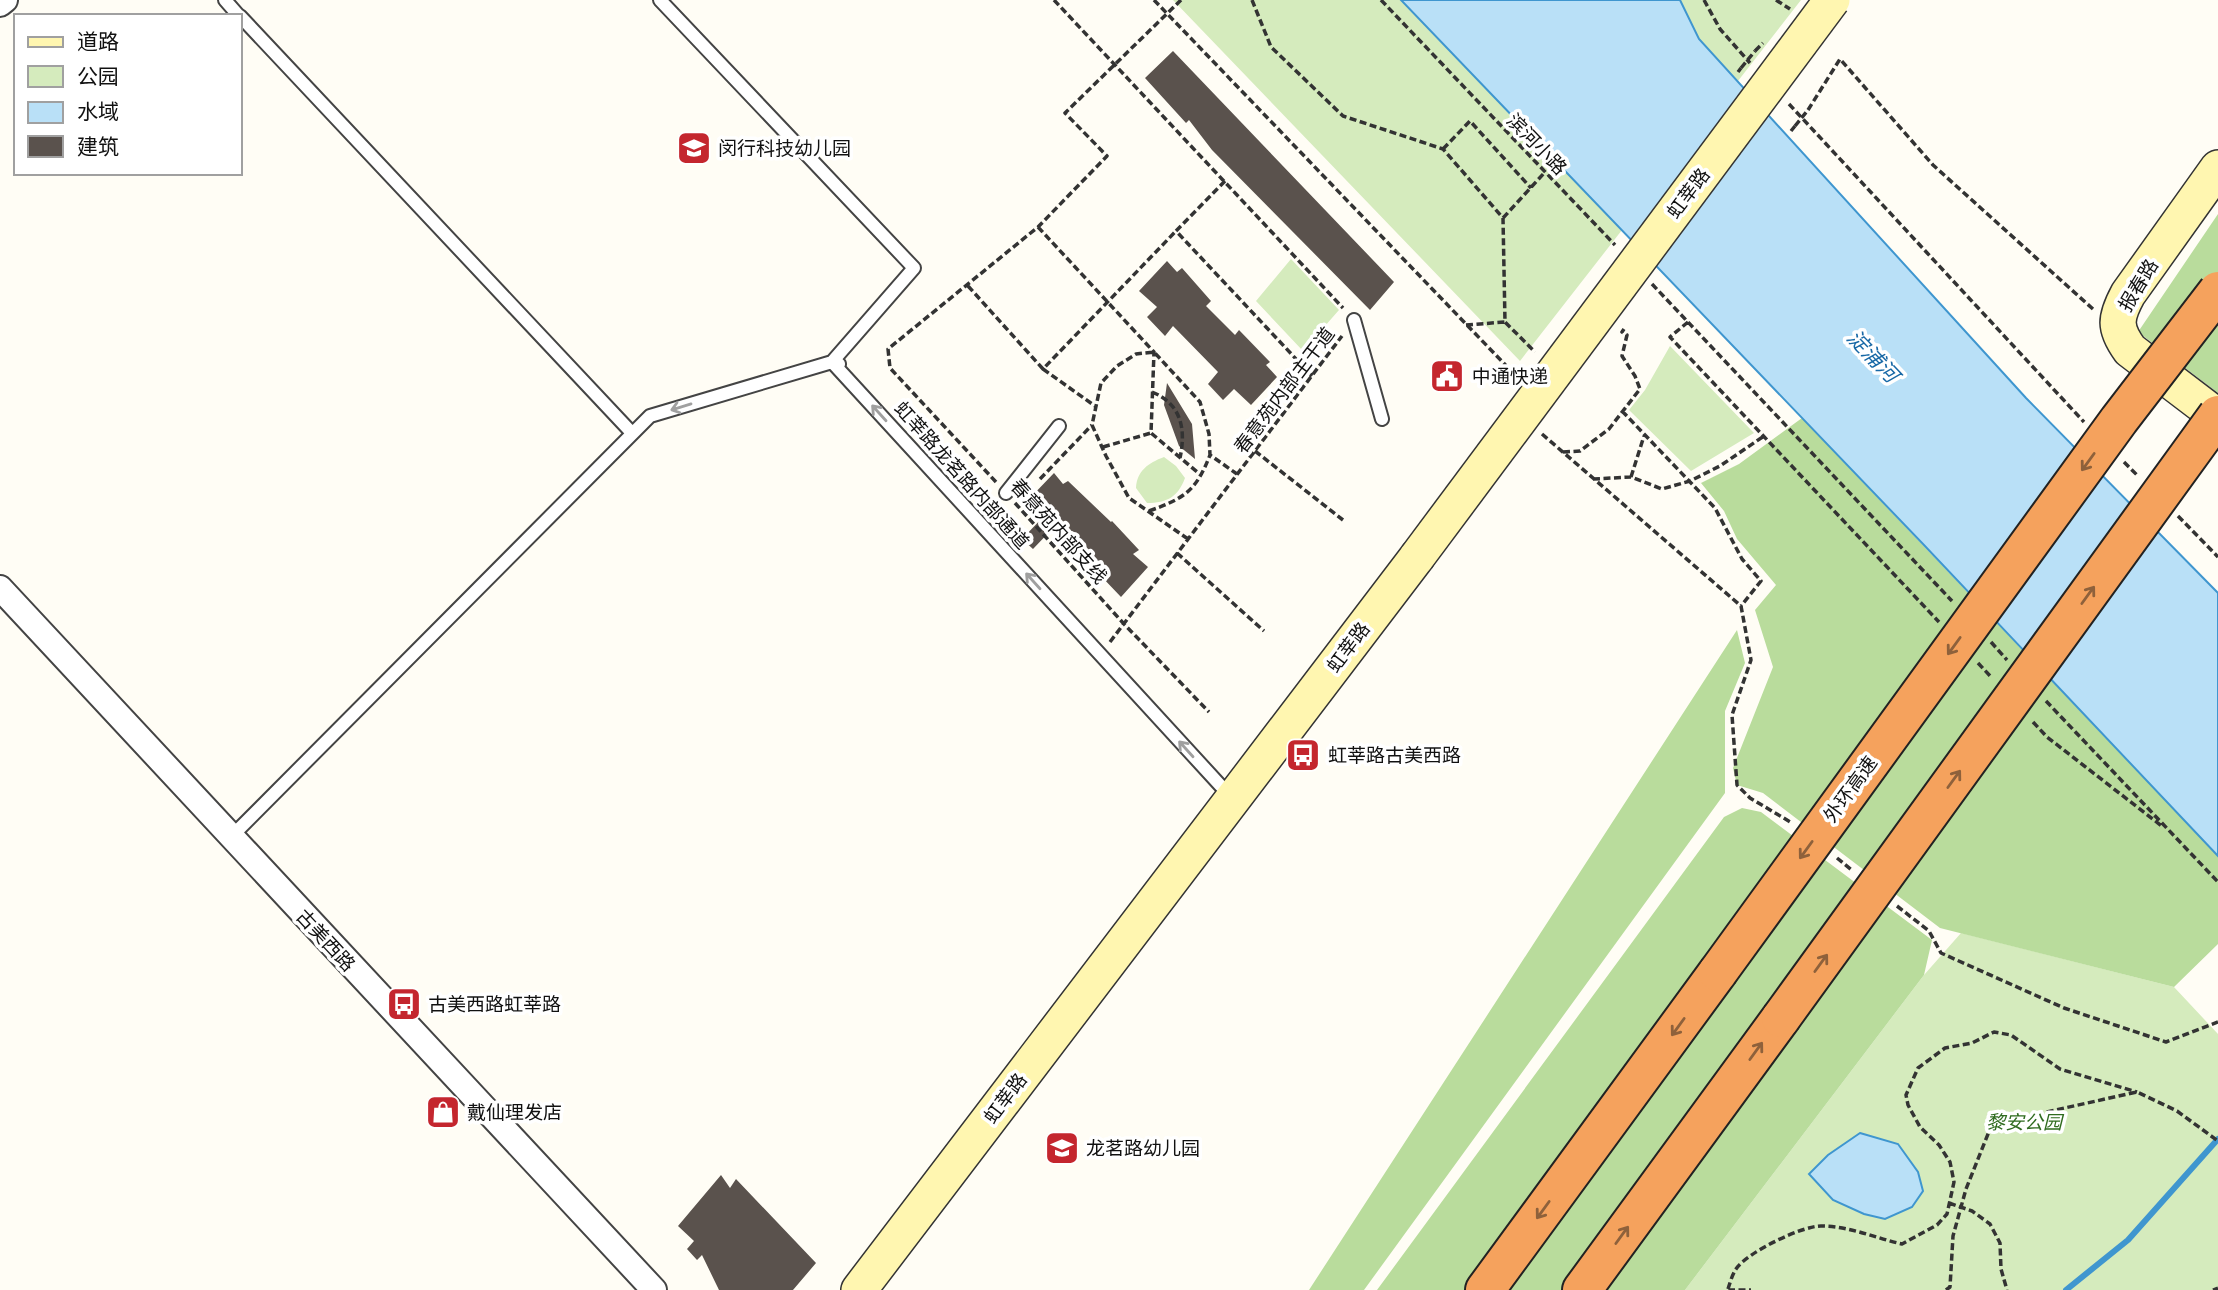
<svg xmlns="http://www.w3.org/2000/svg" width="2218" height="1290" font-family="Merriweather,'Noto Sans SC',serif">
<rect width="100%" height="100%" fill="#fffdf5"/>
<path fill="#d5ebbd" d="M1173 0H1801L1520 361Z
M1291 259 1339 310 1303 351 1256 301Z
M1670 346 1754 433 1691 471 1629 410 1645 390Z
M1164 457 1176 466 1185 478C1178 497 1167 503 1147 503L1136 488C1137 471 1148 463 1164 457Z
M1961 933 2174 987 2218 1034V1290H1685L1924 975Z"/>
<path fill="#b9dc9c" d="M2218 214V393L2138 332Z
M1802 418 2218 856V944L2174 987 1940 928 1763 793 1737 785 1733 768 1773 667 1755 610 1776 585 1737 539 1724 511 1701 483 1739 464Z
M1737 630 1745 663 1725 711V793L1364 1290H1309Z
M1742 808 1761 812 1932 940 1924 975 1685 1290H1377L1724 817Z"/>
<path fill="#b9e0f7" stroke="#3f96cf" stroke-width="2" d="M1401 0H1680L1699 39 2026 398 2218 593V856L1923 544Z
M1860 1133 1898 1144 1918 1172 1923 1191 1912 1207 1885 1219 1864 1214 1833 1200 1809 1174 1828 1155Z"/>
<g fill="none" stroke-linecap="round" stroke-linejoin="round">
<path stroke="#3f96cf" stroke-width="6" d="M2066 1290 2128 1240 2218 1139"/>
</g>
<path fill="#5a524d" d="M1173 51 1394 282 1370 310 1212 150 1189 120 1186 123 1145 78Z
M1167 261 1177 272 1182 268 1211 301 1206 306 1235 335 1239 330 1270 362 1266 365 1277 377 1251 405 1234 389 1223 400 1208 384 1218 372 1173 326 1165 336 1147 317 1157 307 1139 291Z
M1167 383 1192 424 1195 459 1179 446 1164 405Z
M1054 473 1063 484 1068 481 1111 522 1112 521 1139 550 1133 554 1148 567 1121 597 1100 575 1093 583 1083 572 1089 564 1055 526 1033 549 1022 539 1045 515 1030 498Z
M721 1175 730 1188 736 1179 816 1263 793 1290H719L702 1255 697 1260 687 1249 694 1241 678 1226Z"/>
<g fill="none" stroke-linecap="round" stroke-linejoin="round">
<g stroke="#444" stroke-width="16">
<path id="lane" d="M225 0 239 16
M660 0 914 268 832 362 839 364
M240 16 632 433
M1354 320 1382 419
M1006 493 1059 426
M231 837 650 416 832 362 1230 796"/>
</g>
<g stroke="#444" stroke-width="28">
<path id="street" d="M0 4 5 0
M0 588 654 1290"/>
</g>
<g stroke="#333" stroke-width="38">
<path id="secondary" d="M2218 168 2128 294C2115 318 2114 328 2130 350L2218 417
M859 1290 1417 557"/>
</g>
<g stroke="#222" stroke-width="42">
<path id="highway" d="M1485 1290 1718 972
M1582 1290 1781 1018"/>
</g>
<path stroke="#333" stroke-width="3.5" stroke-dasharray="7 3.5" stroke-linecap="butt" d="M1054 0 1343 308
M1154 0 1517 377
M1252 0 1271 47 1343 116 1443 149 1503 218 1505 322 1535 352
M1381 0 1615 245
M1704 0 1720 29 1750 63
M1776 0 1790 9
M1755 51 1763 43
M1738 72 1741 68
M1789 104 2084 422
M1808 110 1840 59 1933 165 2094 310
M1791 131 1795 126
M1443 149 1470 121 1531 188
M1225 181 1176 231 1312 376
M1503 218 1545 172
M1038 227 1154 352 1151 433 1202 476
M1652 284 1952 601
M968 286 1043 369 1176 231
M1688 322 1670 337 1939 622
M1466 325 1505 322
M1043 369 1095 406
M1152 392C1182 404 1186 430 1180 458
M1622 411 1715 508 1742 559 1761 581 1741 606
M1542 434 1741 606 1751 660 1732 715 1737 785 1750 798 1792 823
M1103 447 1151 433
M1255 451 1343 520
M1563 452 1580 451 1609 429 1640 389 1635 376 1622 356 1627 335 1622 332 1624 329
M2124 462 2138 476
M1631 477 1644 436
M1040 479 1092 425
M1593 479 1631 477 1662 489 1690 481 1720 466 1764 436
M996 482 890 368 888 349 1038 227 1107 156 1065 113 1181 0
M1015 503 1124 624 1209 712
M1149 511C1185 498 1196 491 1210 455
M2178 516 2218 557
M1188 539 1129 498 1106 456 1092 425 1101 383 1117 366 1136 354 1154 352 1200 402 1209 434 1210 455 1237 474
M1177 553 1264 631
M1110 642 1342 336
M1991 642 2007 660
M1978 663 1992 678
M2046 701 2218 882
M2033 722 2047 737 2163 827
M1837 858 1853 871
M1897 906 1929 931 1941 953 2064 1008 2166 1042 2218 1022
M1949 1203 1972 1211 1990 1224 2000 1243 2001 1269 2007 1290
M1728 1289C1730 1283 1732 1275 1736 1269 1746 1253 1803 1225 1822 1226 1849 1226 1875 1238 1902 1244L1937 1225 1947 1214 1954 1182 1950 1162 1939 1145 1920 1127 1908 1105 1906 1095 1918 1068 1945 1048 1972 1043 1994 1032 2011 1035 2060 1069 2137 1092
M1728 1290H1751
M1946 1290 1950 1287 1953 1236 1966 1189 1992 1124 2137 1092 2177 1111 2218 1141
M2213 1290 2218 1288"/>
<use href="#lane" stroke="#fff" stroke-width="12"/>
<use href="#street" stroke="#fff" stroke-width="24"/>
<use href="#secondary" stroke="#fff6b0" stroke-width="35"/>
<use href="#highway" stroke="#f5a25d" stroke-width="38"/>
<g stroke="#333" stroke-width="38" stroke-linecap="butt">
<path id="secondary-bridge" d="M1417 557 1832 0"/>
</g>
<g stroke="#222" stroke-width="42" stroke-linecap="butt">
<path id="highway-bridge" d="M1718 972 2119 420 2218 291
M1781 1018 2218 415"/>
</g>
<path stroke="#333" stroke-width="3.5" stroke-dasharray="7 3.5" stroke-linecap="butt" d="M1741 68 1755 51
M1795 126 1808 110"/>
<use href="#secondary-bridge" stroke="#fff6b0" stroke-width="35"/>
<use href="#highway-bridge" stroke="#f5a25d" stroke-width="38"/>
</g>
<defs><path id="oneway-shaft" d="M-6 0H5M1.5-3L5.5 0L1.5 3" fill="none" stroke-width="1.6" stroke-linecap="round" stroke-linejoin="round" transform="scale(1.75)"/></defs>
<g stroke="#a0a0a0">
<use href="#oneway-shaft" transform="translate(681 407) rotate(163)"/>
<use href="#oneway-shaft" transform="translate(879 413) rotate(-132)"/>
<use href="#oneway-shaft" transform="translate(1033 581) rotate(-132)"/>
<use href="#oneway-shaft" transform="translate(1186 749) rotate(-132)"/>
</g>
<g stroke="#8e613b">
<use href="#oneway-shaft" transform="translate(2088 462) rotate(126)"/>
<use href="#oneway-shaft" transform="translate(2088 595) rotate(-54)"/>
<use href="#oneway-shaft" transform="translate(1954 646) rotate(126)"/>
<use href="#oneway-shaft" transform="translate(1954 779) rotate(-54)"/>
<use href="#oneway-shaft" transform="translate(1806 850) rotate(126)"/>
<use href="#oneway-shaft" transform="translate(1821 963) rotate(-54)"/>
<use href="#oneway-shaft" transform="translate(1678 1027) rotate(126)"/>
<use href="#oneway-shaft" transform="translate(1756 1051) rotate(-54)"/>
<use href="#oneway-shaft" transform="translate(1543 1210) rotate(126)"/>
<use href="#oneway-shaft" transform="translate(1622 1235) rotate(-54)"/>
</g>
<defs>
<g id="school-square" transform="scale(1.75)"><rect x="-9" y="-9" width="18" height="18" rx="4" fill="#c4262e" stroke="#fff"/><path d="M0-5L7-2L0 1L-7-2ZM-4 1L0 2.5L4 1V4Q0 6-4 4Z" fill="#fff"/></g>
<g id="civic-square" transform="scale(1.75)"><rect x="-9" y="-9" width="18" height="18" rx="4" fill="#c4262e" stroke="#fff"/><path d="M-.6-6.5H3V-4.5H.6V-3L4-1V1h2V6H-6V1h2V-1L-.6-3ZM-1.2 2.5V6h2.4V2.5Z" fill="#fff"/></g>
<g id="bus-square" transform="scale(1.75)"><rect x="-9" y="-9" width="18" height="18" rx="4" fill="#c4262e" stroke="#fff"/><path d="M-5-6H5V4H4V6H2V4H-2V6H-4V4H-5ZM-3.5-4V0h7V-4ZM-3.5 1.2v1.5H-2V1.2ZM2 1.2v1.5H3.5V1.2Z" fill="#fff"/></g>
<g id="shop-square" transform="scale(1.75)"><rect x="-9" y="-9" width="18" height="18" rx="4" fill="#c4262e" stroke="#fff"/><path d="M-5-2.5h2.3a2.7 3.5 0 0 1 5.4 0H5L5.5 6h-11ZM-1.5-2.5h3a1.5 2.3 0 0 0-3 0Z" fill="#fff"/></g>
</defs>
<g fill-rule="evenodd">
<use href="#school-square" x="694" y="148"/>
<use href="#civic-square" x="1447" y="376"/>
<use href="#bus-square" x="1303" y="755"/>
<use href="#bus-square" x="404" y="1004"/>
<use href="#shop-square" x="443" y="1112"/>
<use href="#school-square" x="1062" y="1148"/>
</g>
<g text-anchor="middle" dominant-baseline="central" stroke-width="7" stroke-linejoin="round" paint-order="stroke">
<g font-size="19" fill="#111" stroke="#fff">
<text transform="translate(1537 144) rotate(46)">滨河小路</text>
<text transform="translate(1688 193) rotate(-53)">虹莘路</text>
<text transform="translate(2138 285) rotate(-59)">报春路</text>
<text transform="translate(1284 390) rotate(-53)">春意苑内部主干道</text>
<text transform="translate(962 475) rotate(48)">虹莘路龙茗路内部通道</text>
<text transform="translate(1059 531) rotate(48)">春意苑内部支线</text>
<text transform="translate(1348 647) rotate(-53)">虹莘路</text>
<text transform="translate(1850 789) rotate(-54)">外环高速</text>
<text transform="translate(326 940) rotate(47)">古美西路</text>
<text transform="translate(1005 1098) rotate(-53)">虹莘路</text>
</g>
<g font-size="19" fill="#111" stroke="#fff" text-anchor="start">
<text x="718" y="148">闵行科技幼儿园</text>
<text x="1472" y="376">中通快递</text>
<text x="1328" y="755">虹莘路古美西路</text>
<text x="428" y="1004">古美西路虹莘路</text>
<text x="467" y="1112">戴仙理发店</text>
<text x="1086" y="1148">龙茗路幼儿园</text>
</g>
<g font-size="19" font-style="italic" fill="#2f6b1f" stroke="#fff">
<text x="2024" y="1122">黎安公园</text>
</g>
<g font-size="21" font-style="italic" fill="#1768a6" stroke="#fff">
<text transform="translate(1873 356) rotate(46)">淀浦河</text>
</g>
</g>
<rect x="14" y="14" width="228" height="161" fill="#ffffff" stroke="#a0a0a0" stroke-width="2"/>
<rect x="28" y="37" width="35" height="10" fill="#fff6b0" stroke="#a0a0a0" stroke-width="2"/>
<text x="77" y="49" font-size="21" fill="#111111">道路</text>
<rect x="28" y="66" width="35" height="21" fill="#d5ebbd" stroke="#a0a0a0" stroke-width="2"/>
<text x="77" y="84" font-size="21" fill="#111111">公园</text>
<rect x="28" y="102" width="35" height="21" fill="#b9e0f7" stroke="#a0a0a0" stroke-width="2"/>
<text x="77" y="119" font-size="21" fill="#111111">水域</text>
<rect x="28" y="136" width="35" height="21" fill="#5a524d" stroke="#a0a0a0" stroke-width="2"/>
<text x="77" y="154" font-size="21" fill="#111111">建筑</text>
</svg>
